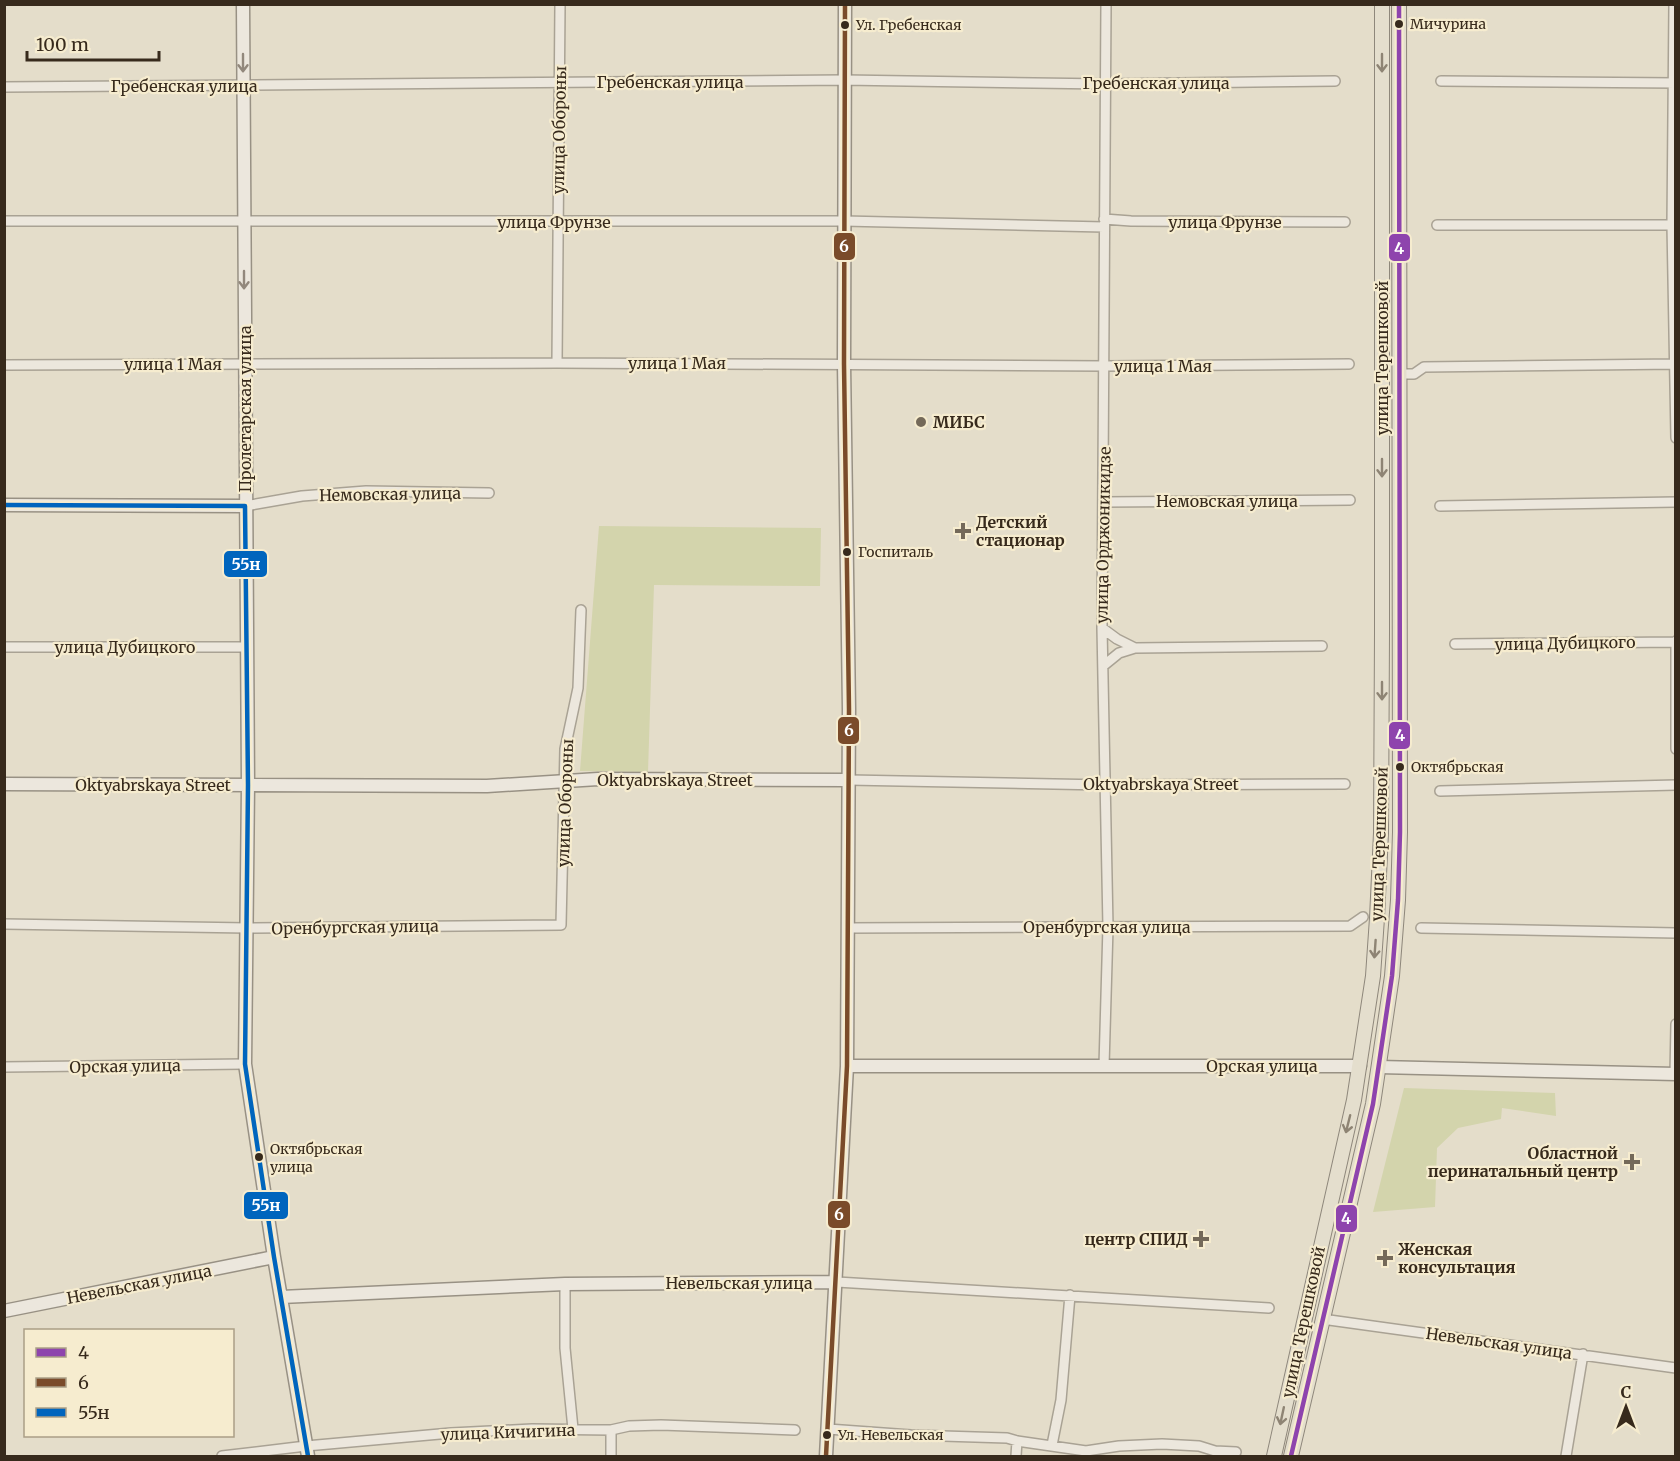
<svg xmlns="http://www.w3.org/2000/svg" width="1680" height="1461" font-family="Merriweather,serif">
<rect width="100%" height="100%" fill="#e4ddca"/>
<path fill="#d3d4ac" d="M599 526 821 528 820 586 654 585 648 772 580 771Z
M1404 1088 1555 1093 1556 1116 1502 1108 1501 1119 1458 1128 1437 1148 1435 1207 1373 1212Z"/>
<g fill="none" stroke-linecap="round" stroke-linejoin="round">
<g stroke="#a9a294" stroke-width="12">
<path id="street" d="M1674 4 1672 225 1676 438
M1441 81 1676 83
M4 87 844 80 1106 84 1335 81
M1104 219 1131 221 1345 222
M4 221H844L1104 227
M1437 225H1676
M557 363 560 4
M4 365 557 363 1105 366 1349 364
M1399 374H1414L1424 367 1676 364
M1104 502 1350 500
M245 506 302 496 366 491 489 493
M1440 506 1676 502
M1102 628 1117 639 1135 648
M1676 641V749
M1455 644 1676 642
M4 647H246
M1103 666 1119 653 1135 648 1322 646
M849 780 1104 785 1345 784
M1440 791 1676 785
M4 924 247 928 561 925 565 749 578 688 581 610
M848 928 1350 926 1363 917
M1421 928 1676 933
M1104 1066 1108 927 1102 628 1106 4
M4 1067 245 1064
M1675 1074 1676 1024
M837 1282 1269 1308
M565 1284V1348L573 1429
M1322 1319 1676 1368
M828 1429 911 1435 1007 1438 1017 1441 1086 1451 1119 1446 1162 1444 1199 1446 1215 1451 1236 1452
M611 1430V1456
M1052 1445 1061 1400 1070 1295
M222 1456 306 1446 451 1433 532 1429 611 1430 629 1426 661 1425 795 1430
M1016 1456 1017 1441
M1566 1456 1583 1354"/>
</g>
<g stroke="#989184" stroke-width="15">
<path id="secondary" d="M243 4 248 785 245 1064 274 1257 308 1456
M4 505 245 506
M4 784 487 786 598 779 849 780
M847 1066H1360
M1379 1067 1676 1074
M281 1297 565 1284 837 1282
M4 1311 274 1257
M826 1456 847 1066 849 709 844 364 845 4"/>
</g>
<g stroke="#8e877b" stroke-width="16">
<path id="primary" d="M1274 1456 1354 1100 1373 976 1377 918 1381 833 1382 633V4
M1291 1456 1373 1104 1392 976 1398 900 1400 832 1399 4"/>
</g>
<use href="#street" stroke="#ece7dd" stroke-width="9"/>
<use href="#secondary" stroke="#ece7dd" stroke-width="12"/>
<use href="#primary" stroke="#e4decd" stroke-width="14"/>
<g stroke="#f6eccf" stroke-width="9">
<path id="bus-1" d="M1291 1456 1373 1104 1392 976 1398 900 1400 832 1399 4"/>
</g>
<g stroke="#f6eccf" stroke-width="9">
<path id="bus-2" d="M826 1456 847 1066 849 709 844 364 845 4"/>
</g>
<g stroke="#f6eccf" stroke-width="9">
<path id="bus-3" d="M4 505 245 506 248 785 245 1064 274 1257 308 1456"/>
</g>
<use href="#bus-1" stroke="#8e44ad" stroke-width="4.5"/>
<use href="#bus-2" stroke="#7a4b2a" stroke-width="4.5"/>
<use href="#bus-3" stroke="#0065bd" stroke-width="4.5"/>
</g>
<defs><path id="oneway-shaft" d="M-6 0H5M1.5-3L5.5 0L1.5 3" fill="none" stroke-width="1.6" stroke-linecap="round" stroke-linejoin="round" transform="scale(1.5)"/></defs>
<g stroke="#92887c">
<use href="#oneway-shaft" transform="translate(243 63) rotate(90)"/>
<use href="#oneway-shaft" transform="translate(244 280) rotate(90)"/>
</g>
<g stroke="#8e8474">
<use href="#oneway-shaft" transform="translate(1382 63) rotate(90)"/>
<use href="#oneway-shaft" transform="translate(1382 468) rotate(90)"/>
<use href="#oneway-shaft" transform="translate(1382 691) rotate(90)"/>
<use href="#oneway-shaft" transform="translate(1375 949) rotate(94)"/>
<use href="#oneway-shaft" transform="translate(1348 1124) rotate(104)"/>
<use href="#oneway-shaft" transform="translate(1282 1416) rotate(102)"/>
</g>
<g fill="#372a1c" stroke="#f6eccf" stroke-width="2">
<circle cx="1399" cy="24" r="5"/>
<circle cx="845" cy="25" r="5"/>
<circle cx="847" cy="552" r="5"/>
<circle cx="1400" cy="767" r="5"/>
<circle cx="259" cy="1157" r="5"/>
<circle cx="827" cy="1435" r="5"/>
</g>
<g fill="#746959" stroke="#f6eccf" stroke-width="2">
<circle cx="921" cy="422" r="6"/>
<path d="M960 522h6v6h6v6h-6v6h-6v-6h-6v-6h6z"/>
<path d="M1629 1153h6v6h6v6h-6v6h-6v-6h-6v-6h6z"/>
<path d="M1198 1230h6v6h6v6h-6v6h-6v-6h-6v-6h6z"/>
<path d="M1382 1249h6v6h6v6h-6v6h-6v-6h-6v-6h6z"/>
</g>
<g text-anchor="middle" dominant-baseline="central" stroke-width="4.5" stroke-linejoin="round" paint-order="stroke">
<g font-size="14" fill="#372a1c" stroke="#f6eccf" text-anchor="start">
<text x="1410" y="24">Мичурина</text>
<text x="856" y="25">Ул. Гребенская</text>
<text x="858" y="552">Госпиталь</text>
<text x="1411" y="767">Октябрьская</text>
<text x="270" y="1149">Октябрьская<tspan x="270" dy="18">улица</tspan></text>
<text x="838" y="1435">Ул. Невельская</text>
</g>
<g font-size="16" fill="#372a1c" stroke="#f6eccf">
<text x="670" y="82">Гребенская улица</text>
<text x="1156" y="83">Гребенская улица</text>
<text x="184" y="86">Гребенская улица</text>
<text transform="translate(559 130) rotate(-89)">улица Обороны</text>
<text x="554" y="222">улица Фрунзе</text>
<text x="1225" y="222">улица Фрунзе</text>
<text transform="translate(1382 358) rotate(-90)">улица Терешковой</text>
<text x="677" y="363">улица 1 Мая</text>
<text x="173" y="364">улица 1 Мая</text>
<text x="1163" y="366">улица 1 Мая</text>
<text transform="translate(245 409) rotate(-90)">Пролетарская улица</text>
<text transform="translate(390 494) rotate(-1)">Немовская улица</text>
<text x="1227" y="501">Немовская улица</text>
<text transform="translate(1103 535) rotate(-89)">улица Орджоникидзе</text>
<text transform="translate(1565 643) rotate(-1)">улица Дубицкого</text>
<text x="125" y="647">улица Дубицкого</text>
<text x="675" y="780">Oktyabrskaya Street</text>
<text x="1161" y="784">Oktyabrskaya Street</text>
<text x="153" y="785">Oktyabrskaya Street</text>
<text transform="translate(565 803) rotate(-88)">улица Обороны</text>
<text transform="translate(1379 844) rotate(-88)">улица Терешковой</text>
<text transform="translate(355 927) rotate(-1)">Оренбургская улица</text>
<text x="1107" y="927">Оренбургская улица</text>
<text transform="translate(125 1066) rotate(-1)">Орская улица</text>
<text x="1262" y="1066">Орская улица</text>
<text x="739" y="1283">Невельская улица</text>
<text transform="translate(139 1284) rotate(-11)">Невельская улица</text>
<text transform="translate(1303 1322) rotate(-78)">улица Терешковой</text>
<text transform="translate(1499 1343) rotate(8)">Невельская улица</text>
<text transform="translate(508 1432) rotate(-2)">улица Кичигина</text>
</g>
<g font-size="16" font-weight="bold" fill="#372a1c" stroke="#f6eccf" text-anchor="start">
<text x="933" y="422">МИБС</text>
<text x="976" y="522">Детский<tspan x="976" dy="18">стационар</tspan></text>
<text x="1618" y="1153" text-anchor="end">Областной<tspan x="1618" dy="18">перинатальный центр</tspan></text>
<text x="1188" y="1239" text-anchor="end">центр СПИД</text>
<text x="1398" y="1249">Женская<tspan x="1398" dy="18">консультация</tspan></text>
</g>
</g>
<g stroke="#f6eccf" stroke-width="2">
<rect x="833" y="232" width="23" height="29" rx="6" fill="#7a4b2a"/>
<rect x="1388" y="233" width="23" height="29" rx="6" fill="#8e44ad"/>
<rect x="223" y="550" width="45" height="28" rx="6" fill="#0065bd"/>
<rect x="837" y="716" width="23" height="29" rx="6" fill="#7a4b2a"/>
<rect x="1388" y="721" width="23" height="29" rx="6" fill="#8e44ad"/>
<rect x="243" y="1191" width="46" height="29" rx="6" fill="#0065bd"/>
<rect x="827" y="1200" width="24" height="29" rx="6" fill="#7a4b2a"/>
<rect x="1335" y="1204" width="23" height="29" rx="6" fill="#8e44ad"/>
</g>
<g font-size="16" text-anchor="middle" font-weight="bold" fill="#fff">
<text x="844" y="252">6</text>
<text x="1399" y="254">4</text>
<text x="246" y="570">55н</text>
<text x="849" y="736">6</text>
<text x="1400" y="741">4</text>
<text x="266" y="1211">55н</text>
<text x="839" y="1220">6</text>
<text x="1346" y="1224">4</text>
</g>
<rect width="1680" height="1461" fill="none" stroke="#372a1c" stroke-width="12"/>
<rect x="24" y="1329" width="210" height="108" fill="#f6eccf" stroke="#aa9e87" stroke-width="1.5"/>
<rect x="36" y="1348" width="30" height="9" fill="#8e44ad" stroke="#aa9e87" stroke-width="1.5"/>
<text x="78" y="1359" font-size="18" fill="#372a1c">4</text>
<rect x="36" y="1378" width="30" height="9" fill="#7a4b2a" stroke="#aa9e87" stroke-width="1.5"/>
<text x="78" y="1389" font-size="18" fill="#372a1c">6</text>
<rect x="36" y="1408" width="30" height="9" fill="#0065bd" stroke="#aa9e87" stroke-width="1.5"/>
<text x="78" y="1419" font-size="18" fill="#372a1c">55н</text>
<g transform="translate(1626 1407)" stroke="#f6eccf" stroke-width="4.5" paint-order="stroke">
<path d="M0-4.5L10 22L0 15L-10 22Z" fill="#372a1c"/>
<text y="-9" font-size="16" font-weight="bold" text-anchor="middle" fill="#372a1c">С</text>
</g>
<path d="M27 51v9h132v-9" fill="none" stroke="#372a1c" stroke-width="3"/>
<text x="36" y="51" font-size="18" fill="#372a1c" stroke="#f6eccf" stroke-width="4.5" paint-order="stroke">100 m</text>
</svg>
